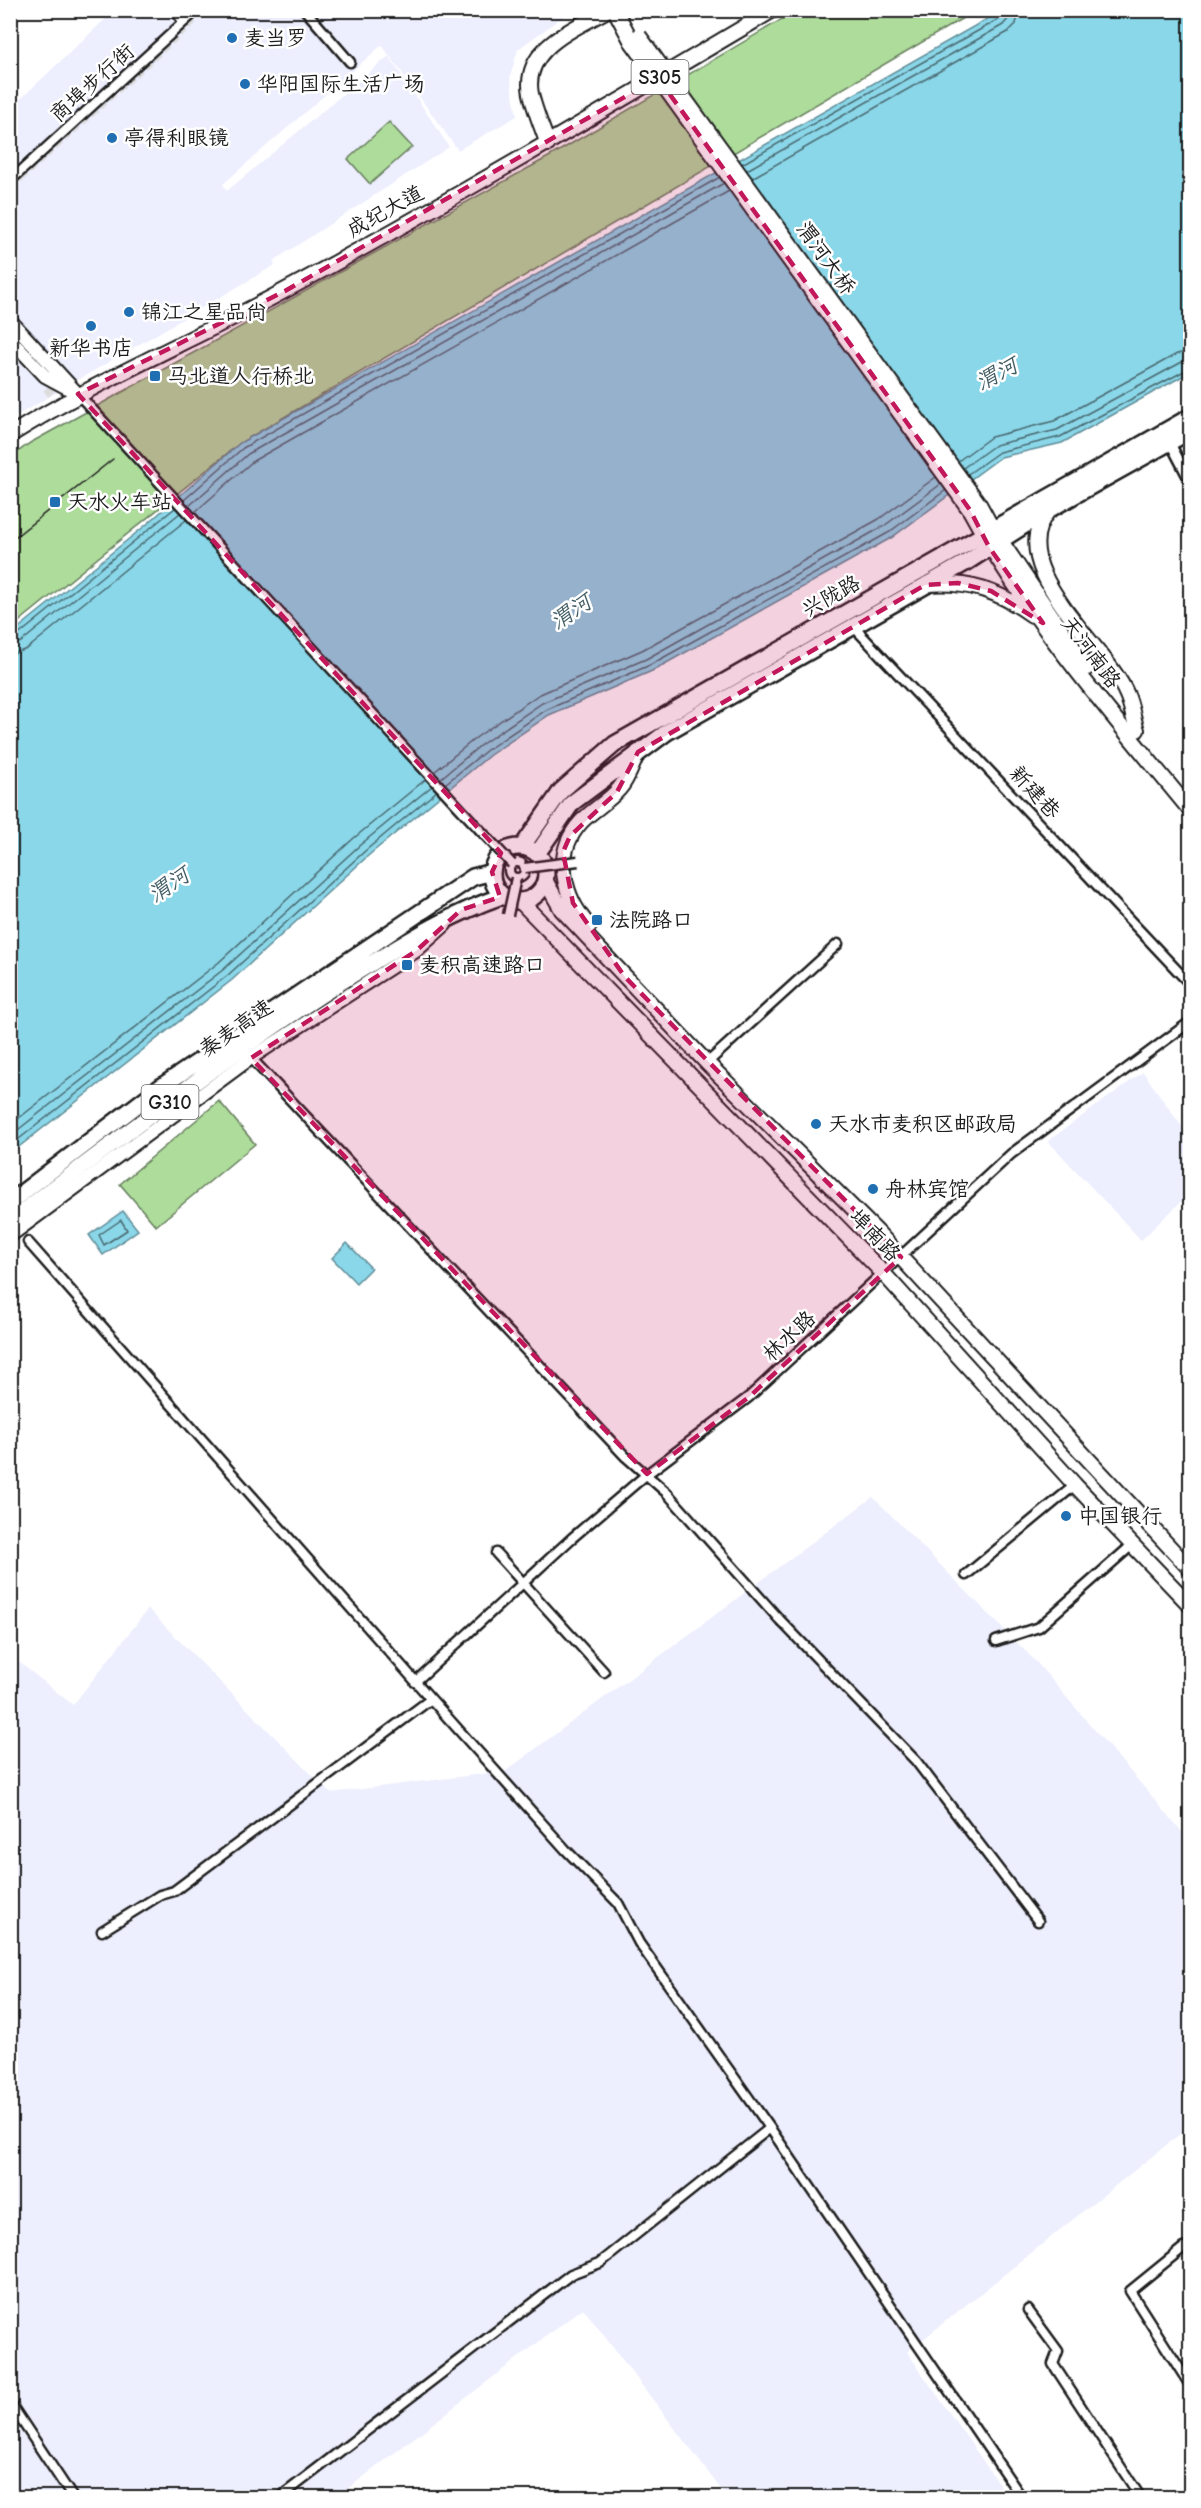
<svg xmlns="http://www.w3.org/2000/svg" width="1201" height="2508" font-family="'Comic Neue','LXGW WenKai TC',sans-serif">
<rect width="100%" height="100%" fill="#fff"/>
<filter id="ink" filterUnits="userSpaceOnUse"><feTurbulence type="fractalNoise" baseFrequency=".0167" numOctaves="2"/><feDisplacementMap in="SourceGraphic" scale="12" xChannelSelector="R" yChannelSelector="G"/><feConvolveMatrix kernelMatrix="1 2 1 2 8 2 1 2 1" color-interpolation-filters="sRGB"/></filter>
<g filter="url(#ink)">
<path fill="#edeefe" d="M114 11H571L518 49 510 77 517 116 458 150 382 45 223 184 227 191 389 56 449 147 273 261 275 265 11 419V108Z
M1143 1072 1190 1138V1193L1141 1240 1048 1141Z
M873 1497 1037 1663 1190 1841V2126L907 2352 1008 2497H727L583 2308 337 2497H11L10 1655 73 1705 148 1609 330 1793 506 1771Z"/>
<path fill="#aedc9b" stroke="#657c5c" stroke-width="1.5" d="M796 11H975L240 443 11 628V457L30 443 552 155Z
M389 122 412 147 370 184 348 159Z
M219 1101 255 1144 156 1226 120 1184Z"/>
<path fill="#8ad7e9" stroke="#5e8c97" stroke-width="1.5" d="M1001 11H1190V372L1062 443 1001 457 891 538 652 671 549 715 490 755 369 855 232 980 11 1153V634L146 525 240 443Z
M123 1211 138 1230 103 1255 89 1235Z
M347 1243 371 1268 356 1283 332 1258Z"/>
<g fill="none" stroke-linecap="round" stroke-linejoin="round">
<path stroke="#48676e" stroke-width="1.5" d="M742 164 999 19 1003 10
M747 170 1003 25 1009 18 1010 10
M752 178 1008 32 1016 24 1019 10
M958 461 991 437 1054 421 1177 354 1190 351
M963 468 995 445 1057 430 1182 362 1190 360
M968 474 999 452 1060 437 1190 368
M184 500 243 448 720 177
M189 506 248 454 724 183
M195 512 253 461 729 191
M10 638 17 636 175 508
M10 646 21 642 180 513
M10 655 27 649 186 520
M434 772 477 737 538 695 642 650 879 519 936 477
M440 779 482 744 542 703 646 659 884 526 941 484
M445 784 487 750 546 710 650 665 888 533 946 490
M10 1125 218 963 354 838 426 779
M10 1136 224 969 360 845 432 786
M10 1146 228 975 365 851 437 791
M121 1220 127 1230 104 1245 99 1235Z"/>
<path stroke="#ddd" stroke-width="8" stroke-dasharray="8 4" stroke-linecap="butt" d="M10 187 205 10
M25 345 59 383 43 396"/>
<g stroke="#1c1c1c" stroke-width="13">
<path id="street" d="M174 10 184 22
M305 10 350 62
M10 181 197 10
M78 394 481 831
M1168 439 1190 481
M852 625 1190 984
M509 870a8 8 0 1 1 16 0a8 8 0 1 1-16 0Z
M251 1058 625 1456 667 1493 779 1619 916 1761 1038 1921
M707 1063 838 944
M28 1242 431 1699 566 1850 618 1903 639 1943 770 2128 1022 2498
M496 1553 604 1672
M966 1575 1075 1485
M996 1641 1039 1627 1132 1545
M415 1682 572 1538 647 1474 749 1397 1011 1154 1190 1022
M102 1931 160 1895 174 1891 431 1699
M1190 2246 1183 2248 1130 2291 1190 2385
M1028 2310 1058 2351 1053 2364 1141 2498
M10 2403 73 2498
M279 2498 571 2274 600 2263 770 2128"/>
</g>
<g stroke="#1c1c1c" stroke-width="16">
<path id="secondary" d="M10 320 78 394
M10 339 45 376 69 389
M10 1236 251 1058 416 951 445 925"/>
</g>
<g stroke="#1c1c1c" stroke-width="18">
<path id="primary" d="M615 10 632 42
M548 144C542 128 535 111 531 94 522 48 575 29 607 10
M10 435C98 380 193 340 284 291 449 202 611 106 773 10
M979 504 992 528 1087 668
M970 510C1028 619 1112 715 1190 810
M1049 510C1000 567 1106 644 1127 695 1132 706 1133 719 1137 730
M927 584C969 581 999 591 1032 615
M545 880 562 910 707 1063 879 1234 1190 1569
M520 901 884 1274 1075 1485 1190 1605
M589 926C563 897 552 854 581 822 592 810 608 802 619 789 628 779 632 765 638 752"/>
</g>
<g stroke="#1c1c1c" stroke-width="20">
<path id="highway" d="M492 874a27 27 0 1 1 54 0a27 27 0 1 1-54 0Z
M522 847 561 791 615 744 1190 417
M537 854 572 803 667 732 967 562 1050 509 1190 431
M10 1202 162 1086 473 877 492 872
M10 1221C123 1136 234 1049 354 974 403 944 447 915 502 896"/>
</g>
<use href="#street" stroke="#fff" stroke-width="8"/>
<use href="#secondary" stroke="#fff" stroke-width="12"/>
<use href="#primary" stroke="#fff" stroke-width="14"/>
<use href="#highway" stroke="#fff" stroke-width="15"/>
<path stroke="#1c1c1c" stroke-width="1.5" d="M10 541 113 459"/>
<g stroke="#1c1c1c" stroke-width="13" stroke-linecap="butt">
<path id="street-bridge" d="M481 831 512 864
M525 868 578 861
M508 915 516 878"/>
</g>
<g stroke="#1c1c1c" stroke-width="18" stroke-linecap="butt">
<path id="primary-bridge" d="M639 36 979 504
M632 42 970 510"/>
</g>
<use href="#street-bridge" stroke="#fff" stroke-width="8"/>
<use href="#primary-bridge" stroke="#fff" stroke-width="14"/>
</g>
</g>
<path fill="#c2185b" fill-opacity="0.2" stroke="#c2185b" stroke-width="4.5" stroke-dasharray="12 8" stroke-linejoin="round" d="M658 78 970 510 989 547 1043 623 991 591 958 583 925 585 638 752 617 792 570 836 563 852 573 903 625 977 901 1257 749 1397 647 1474 251 1058 416 951 461 910 500 897 492 872 501 853 78 394 285 291Z"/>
<g fill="#1f6fb2" stroke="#fff" stroke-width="2">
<circle cx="232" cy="38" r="6"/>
<circle cx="245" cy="84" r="6"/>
<circle cx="112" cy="138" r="6"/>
<circle cx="129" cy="312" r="6"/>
<circle cx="91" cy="326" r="6"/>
<rect x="149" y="370" width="12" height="12" rx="3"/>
<rect x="49" y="496" width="12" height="12" rx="3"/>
<rect x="591" y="914" width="12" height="12" rx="3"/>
<rect x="401" y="959" width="12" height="12" rx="3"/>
<circle cx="816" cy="1124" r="6"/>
<circle cx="873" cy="1189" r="6"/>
<circle cx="1066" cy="1516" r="6"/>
</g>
<g text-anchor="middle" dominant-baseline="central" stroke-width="5" stroke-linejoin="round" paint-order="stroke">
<g fill="#fff" stroke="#606060" stroke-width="1.5">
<rect x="631.5" y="60" width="57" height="34" rx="4.5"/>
<rect x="141.5" y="1085" width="57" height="34" rx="4.5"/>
</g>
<g font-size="20" font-weight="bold" fill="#1c1c1c">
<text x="660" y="77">S305</text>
<text x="170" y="1102">G310</text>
</g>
<g font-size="21" fill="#1c1c1c" stroke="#fff" text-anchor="start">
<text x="244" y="38">麦当罗</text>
<text x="257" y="84">华阳国际生活广场</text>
<text x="124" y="138">亭得利眼镜</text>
<text x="141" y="312">锦江之星品尚</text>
<text x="91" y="348" text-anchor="middle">新华书店</text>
<text x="167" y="376">马北道人行桥北</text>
<text x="67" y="502">天水火车站</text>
<text x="609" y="920">法院路口</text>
<text x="419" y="965">麦积高速路口</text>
<text x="828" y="1124">天水市麦积区邮政局</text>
<text x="885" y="1189">舟林宾馆</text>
<text x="1078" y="1516">中国银行</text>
</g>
<g font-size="21" fill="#1c1c1c" stroke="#fff">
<text transform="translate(92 83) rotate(-42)">商埠步行街</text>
<text transform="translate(385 211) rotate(-29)">成纪大道</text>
<text transform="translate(826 258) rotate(54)">渭河大桥</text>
<text transform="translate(831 596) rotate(-29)">兴陇路</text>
<text transform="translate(1091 652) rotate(53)">天河南路</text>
<text transform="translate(1035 792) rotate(47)">新建巷</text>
<text transform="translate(236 1028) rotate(-35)">秦麦高速</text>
<text transform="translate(875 1235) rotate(46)">埠南路</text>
<text transform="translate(789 1336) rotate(-43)">林水路</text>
</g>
<g font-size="22" font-style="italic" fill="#425d64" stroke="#fff">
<text transform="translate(997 374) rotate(-28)">渭河</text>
<text transform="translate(571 612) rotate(-34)">渭河</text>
<text transform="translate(169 885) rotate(-34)">渭河</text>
</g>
</g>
<rect width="1201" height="2508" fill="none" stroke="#fff" stroke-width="36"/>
<rect x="18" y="18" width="1165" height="2472" fill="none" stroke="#1c1c1c" stroke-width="2" filter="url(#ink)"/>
</svg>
